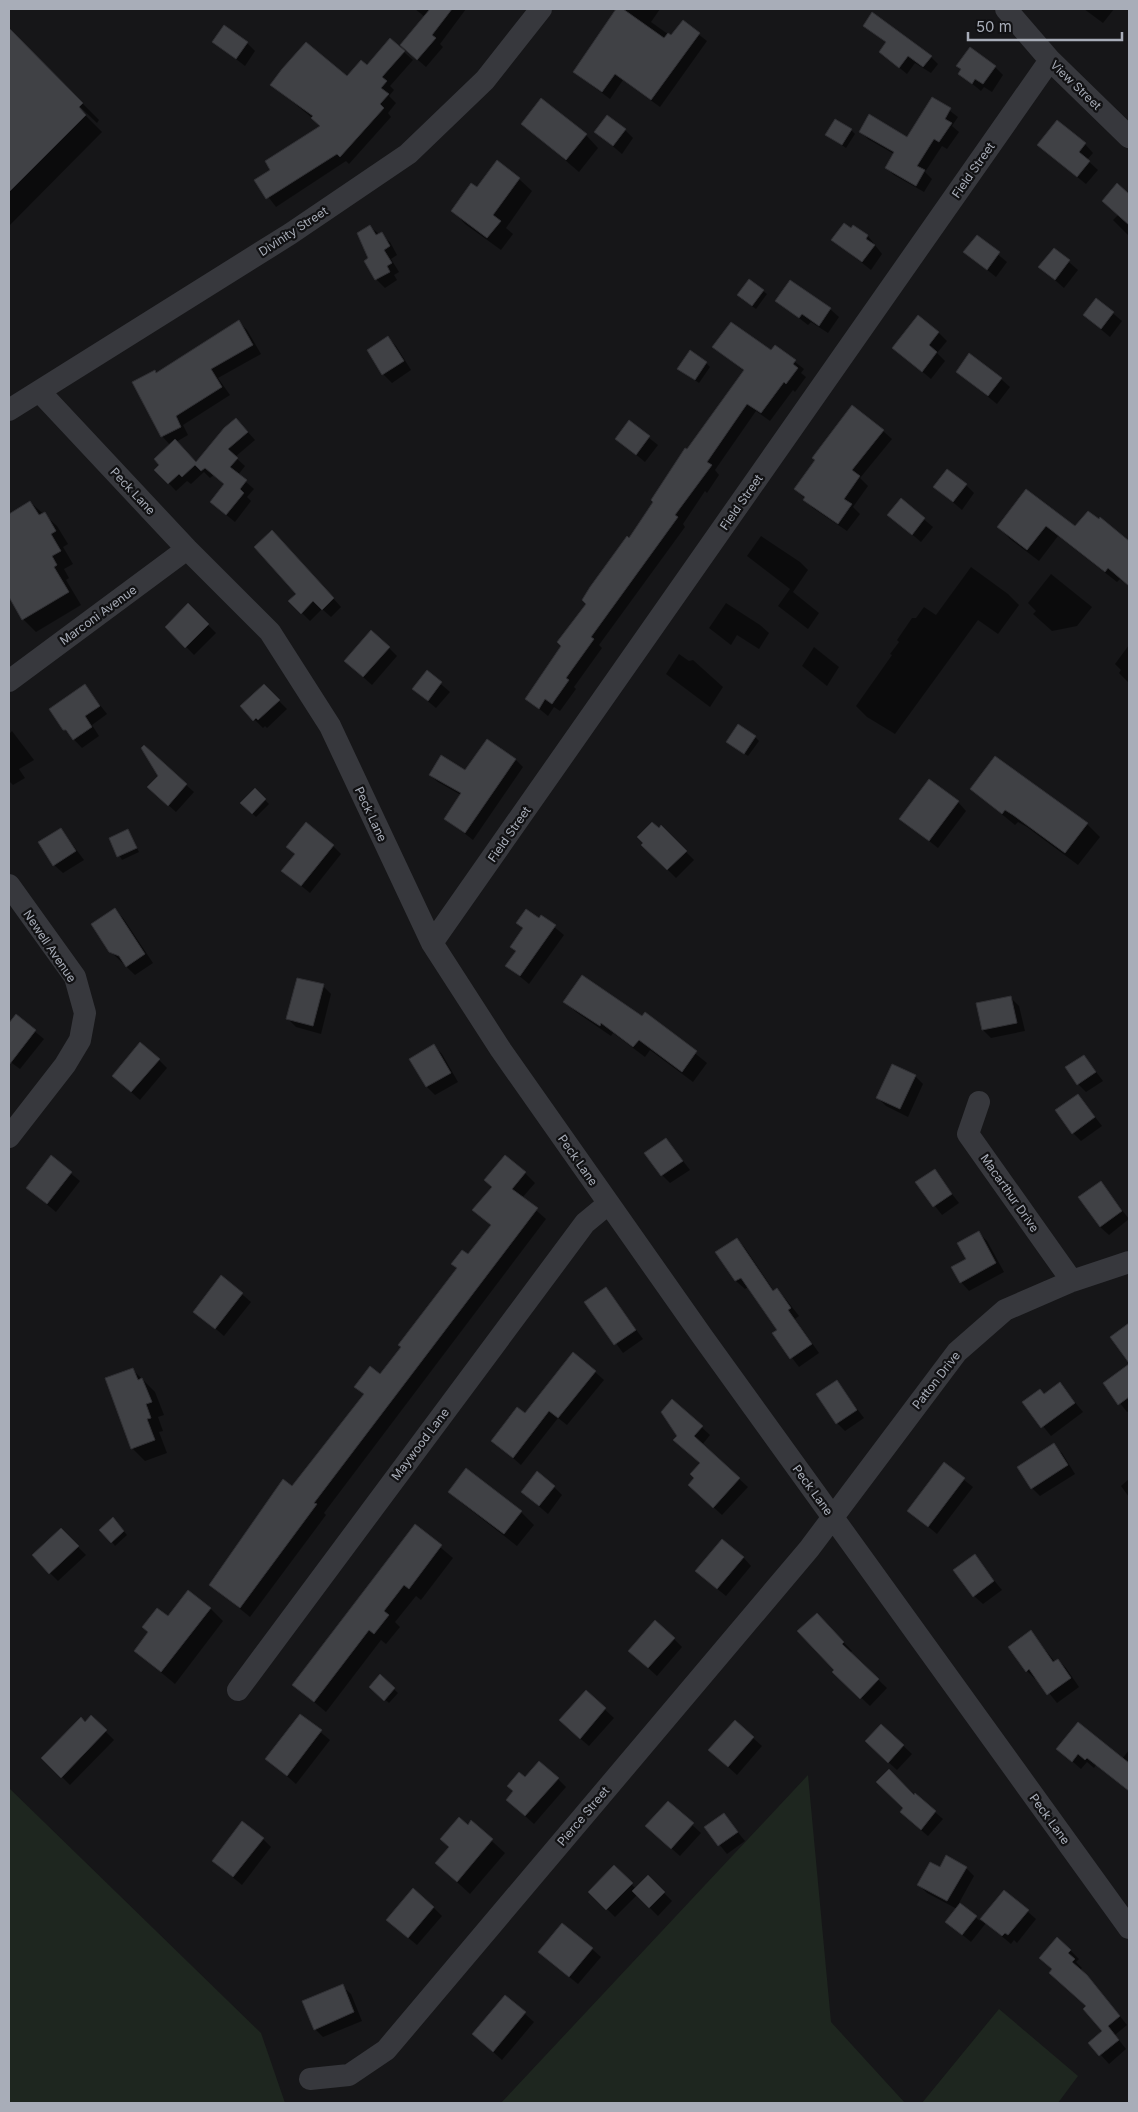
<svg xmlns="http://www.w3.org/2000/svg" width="1138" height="2112" font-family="Inter,sans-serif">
<rect width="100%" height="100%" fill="#161618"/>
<path fill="#1e261f" d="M808 1775 831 2022 905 2103H501Z
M9 1788 261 2033 285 2103H9Z
M999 2009 1078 2076 1058 2103H922Z"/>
<path fill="#0007" d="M415 9H466L440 44 443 47 426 67 410 53 425 17Z
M618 9H660L651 22 672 37 683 22 707 41 660 107 623 80 610 99 574 72Z
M1084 9H1114L1103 23Z
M864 26 931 57 938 64 931 73 915 63 907 74 880 52 887 43Z
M11 32 99 120 97 123 75 102 74 104 102 132 9 226V34Z
M214 42 247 43 255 51 245 66Z
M404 52 413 60 390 86 394 90 389 96 396 103 388 113 391 117 349 164 346 161 276 207 256 181 272 170 322 126 272 85 348 78 367 67Z
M995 67 1003 75 992 92 984 87 981 91 959 73Z
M933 98 958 117 952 126 959 132 947 149 942 146 925 172 932 179 924 192 894 175 886 168 894 154 868 139 860 131 907 139Z
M523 124 586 135 598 148 579 172Z
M625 130 633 138 622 154 596 132Z
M851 130 855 134 846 148 827 135Z
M1085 144 1093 153 1087 160 1098 170 1086 184 1047 153Z
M519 179 532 191 506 228 513 234 501 250 465 224 453 211 477 189Z
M1118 185 1129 196V236L1113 220 1118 215Z
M854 226 868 236 882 254 871 270 833 240Z
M370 227 390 242 397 255 391 259 399 272 394 275 397 280 385 288 376 279 366 262 370 259Z
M977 237 1007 262 996 277 965 252Z
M1054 249 1078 270 1064 288 1040 267Z
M790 282 830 309 839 317 828 333 811 322 808 325 777 301Z
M763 291 767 294 756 309 742 299Z
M1096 299 1122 321 1110 337 1084 315Z
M239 322 247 330 261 354 218 378 230 395 183 425 188 435 176 442 197 463 236 419 255 440 235 457 245 466 238 475 254 489 247 497 251 501 235 522 219 509 225 484 214 475 210 478 204 472 191 484 187 481 176 491 156 470 161 466 170 445 162 436 134 382 154 371 157 374Z
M938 332 947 341 937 353 945 361 931 379 894 348Z
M388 338 396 346 411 370 392 383 383 374 368 350Z
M775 346 804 369 801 373 806 377 795 392 793 390 770 421 756 411 715 470 719 475 707 493 705 491 683 524 685 527 599 645 602 648 574 687 576 689 560 711 554 707 548 716 526 698 563 646 588 604 688 451 744 371 714 347 771 352Z
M706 363 710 367 699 383 683 372Z
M957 372 1001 379 1010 387 997 404Z
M629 422 658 445 645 462 617 439Z
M883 431 892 439 860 478 868 486 853 507 860 514 847 531 813 508 796 489Z
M966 485 974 493 962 510 935 487Z
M1026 491 1075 528 1100 519 1129 543V586L1120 579 1117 582 1058 536 1039 561 1010 539 999 527Z
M901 500 933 527 921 542 889 515Z
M30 502 57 526 68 544 63 547 73 564 64 569 69 578 66 580 81 605 36 632 23 619 20 591 9 572V515Z
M761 536 800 562 808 570 793 592 819 613 808 629 778 606 790 589 747 556Z
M281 540 341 607 331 617 322 609 310 621 290 601 297 594Z
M971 567 1008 594 1019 605 998 634 978 620 895 734 867 717 856 706 892 655 890 654 899 642 897 640 912 618H916L924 607 936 615Z
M1051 574 1092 607 1077 626 1052 631 1033 614 1036 611 1028 603Z
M726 603 760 625 769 633 759 649 737 635 731 645 709 628Z
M188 605 216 633 194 655 167 627Z
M1129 645V683L1119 673 1121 670 1115 664Z
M814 647 839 667 827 686 802 666Z
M389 648 397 656 372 685 345 661Z
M679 654 689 661 693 660 723 687 710 707 666 674Z
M427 672 450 692 436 708 413 689Z
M85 686 107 714 92 725 99 736 82 748 64 729Z
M272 694 287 709 267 728 265 726 263 728 241 706Z
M12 731 34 760 19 769 25 778 13 785 9 781V734Z
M755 737 759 741 748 756 732 745Z
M144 747 194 792 176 812 157 795 159 776Z
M516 760 523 767 473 840 446 819 461 795 438 782 430 775 465 772Z
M971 789 1087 824 1100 837 1078 865 1027 827 1018 822 1015 825Z
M255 790 269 804 256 817 242 803Z
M958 802 966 811 938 848 901 819Z
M661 827 694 860 676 878 643 845Z
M61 829 84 860 63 873 54 865Z
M128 831 139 852 122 860 110 839Z
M333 846 341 854 310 893 283 871 296 855 288 847Z
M115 910 123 918 153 963 135 975 110 951Z
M542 917 564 935 529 984 507 966 517 952 524 930 517 923 539 920Z
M323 986 331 994 321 1034 296 1027 288 1019Z
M1011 998 1019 1006 1025 1031 991 1038 983 1030 977 1004Z
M565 1001 642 1018 645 1013 707 1063 693 1082 650 1050 645 1057 613 1033 611 1036 576 1012Z
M16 1016 44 1039 20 1069 9 1061V1025Z
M434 1046 442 1054 458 1082 435 1095 427 1087 410 1059Z
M1084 1056 1103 1081 1086 1092 1078 1084Z
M159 1060 167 1068 140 1100 122 1084Z
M915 1076 923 1084 908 1117 886 1106 878 1098Z
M1078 1095 1102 1126 1081 1141 1073 1133Z
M666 1139 690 1170 670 1183 662 1175Z
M51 1157 80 1181 56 1212 27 1188Z
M934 1171 959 1203 942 1215 917 1183Z
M525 1173 535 1183 522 1198 546 1219 324 1513 326 1515 250 1617 211 1585 292 1488 365 1395 356 1387 380 1375 403 1347 492 1226 484 1219Z
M1101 1183 1129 1219 1109 1235 1100 1227Z
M979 1233 987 1241 1004 1272 969 1291 961 1282Z
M737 1239 745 1248 774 1291 777 1289 785 1298 799 1316 795 1319 819 1353 799 1367 773 1333 778 1330 748 1287 745 1289 736 1281 717 1253Z
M222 1277 251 1302 224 1336 195 1311Z
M606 1289 643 1339 623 1353 586 1302Z
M1129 1366V1411L1127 1412 1104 1383Z
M133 1370 155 1392 164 1415 158 1417 163 1431 159 1432 167 1453 145 1461 132 1448Z
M595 1372 604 1380 567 1425 558 1418 521 1465 493 1441 525 1415Z
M837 1382 864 1418 845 1431 837 1423Z
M1060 1384 1083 1412 1051 1436 1024 1403 1044 1395Z
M673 1401 710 1435 702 1445 748 1487 722 1515 698 1493 696 1478 702 1464 679 1436Z
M1053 1445 1062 1453 1075 1474 1040 1496 1032 1488Z
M944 1464 973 1487 937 1534 909 1511Z
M467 1470 521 1512 534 1525 517 1546 463 1504 450 1492Z
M1129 1479V1497L1121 1486Z
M554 1487 562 1495 548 1514 522 1492Z
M117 1523 127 1535 115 1546 112 1542Z
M415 1526 453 1558 421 1600 416 1596 395 1622 400 1627 386 1644 381 1640 326 1712 294 1685Z
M61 1530 86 1555 58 1581 50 1573Z
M974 1556 1002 1590 983 1604 974 1596Z
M743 1557 751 1566 726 1596 705 1579Z
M210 1608 223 1621 175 1684 135 1651 168 1618Z
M825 1623 852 1651 850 1653 887 1688 870 1706 834 1672 836 1670Z
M1031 1632 1055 1662 1058 1660 1066 1668 1079 1687 1057 1703 1037 1678 1035 1679 1027 1671 1010 1647Z
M674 1639 682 1647 657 1676 638 1659Z
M380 1676 398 1693 389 1703 371 1687Z
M586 1692 614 1718 589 1746 569 1729Z
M300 1715 330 1740 296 1784 267 1759Z
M91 1717 114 1740 70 1785 43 1758Z
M881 1725 912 1754 897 1770 875 1750Z
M753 1738 762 1746 737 1775 718 1758Z
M1058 1749 1122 1759 1129 1750V1791L1096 1765 1094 1768 1087 1762 1081 1769Z
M525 1779H558L566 1787 534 1824 516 1808 515 1791Z
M915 1795 943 1819 928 1836 908 1819Z
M668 1803 701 1833 680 1856 655 1834Z
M724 1815 745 1841 727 1854 706 1828Z
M471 1822 505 1853 470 1894 436 1863Z
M263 1839 271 1847 242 1885 213 1861Z
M614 1867 636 1889 648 1877 672 1901 658 1916 637 1895 615 1917 590 1892Z
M966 1868 974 1876 959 1903 980 1921 1004 1891 1036 1919 1017 1943 1014 1940 1011 1944 986 1923 971 1942 947 1922 957 1909 927 1893 919 1885Z
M433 1907 442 1916 417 1945 396 1928Z
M592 1949 601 1957 578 1984 548 1960Z
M1070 1950 1079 1959 1076 1962 1082 1968 1080 1970 1095 1985 1127 2025 1115 2035 1126 2049 1109 2064 1090 2043 1103 2031 1087 2006 1041 1958Z
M342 1986 351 1994 362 2021 323 2037 315 2029Z
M505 1996 534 2022 502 2060 473 2034Z"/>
<path fill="#404145" stroke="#303034" d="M430 9H452L432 35 436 38 417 60 400 45Z
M616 9H623L664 38 668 33 671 35 683 20 700 33 651 100 615 74 602 92 573 72Z
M872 12 932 56 923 67 908 56 899 68 879 52 886 42 863 26Z
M224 25 248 42 236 59 212 42Z
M9 28 83 103 79 107 86 115 9 192Z
M390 38 405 51 382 77 387 81 381 88 389 94 380 104 384 108 340 157 337 154 266 199 254 180 270 170 265 161 320 126 311 118 313 116 270 85 282 69 306 42 347 76 361 60 367 65Z
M970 47 996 66 983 84 975 79 972 84 958 74 961 69 956 66Z
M932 97 951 108 945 119 952 123 939 142 934 139 917 166 925 170 916 186 885 168 894 152 859 132 869 114 907 137Z
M541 98 587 134 566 160 521 124Z
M607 115 626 129 613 146 594 132Z
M835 119 852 129 842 145 825 135Z
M1057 120 1086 143 1079 152 1090 161 1077 177 1037 145Z
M497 160 520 178 493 215 501 221 487 238 451 211 471 183 477 187Z
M1117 183 1129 194V225L1102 201Z
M844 223 851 228 853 225 868 235 866 239 875 245 862 262 831 240Z
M370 225 376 235 382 232 390 246 384 250 392 263 387 266 390 272 375 280 364 261 368 258 357 233Z
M977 235 1000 252 987 270 963 252Z
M1054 248 1070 260 1055 280 1038 267Z
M749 279 764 290 752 306 737 295Z
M790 280 831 308 819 326 802 314 799 318 775 301Z
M1096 298 1114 312 1101 329 1083 315Z
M918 315 939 332 929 345 937 352 922 372 892 348Z
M239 320 253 345 211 369 222 387 176 416 181 427 161 437 132 382 155 370 156 373Z
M731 322 771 350 775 345 796 360 793 364 798 368 786 384 784 382 761 413 747 404 707 462 712 465 675 515 678 517 591 637 594 639 566 678 569 680 552 704 545 699 539 709 525 699 561 646 557 642 586 604 582 600 590 587 627 536 629 538 653 502 651 500 685 448 687 449 744 370 712 347Z
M388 336 404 361 382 375 367 350Z
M690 350 707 362 695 380 677 369Z
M969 353 1002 378 988 396 956 372Z
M852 405 884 430 852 470 860 476 844 499 852 504 838 524 803 500 805 497 794 489 815 460 812 458Z
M236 418 248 432 228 449 238 458 230 467 247 480 240 489 244 493 226 515 210 502 224 484 205 468 201 471 195 465 182 477 179 474 168 484 154 470 159 465 154 459 175 439 196 462 224 428Z
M629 420 650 436 636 455 615 439Z
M947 469 967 484 953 502 933 487Z
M1026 489 1075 526 1088 511 1099 519 1100 517 1129 541V586L1108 568 1105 572 1046 526 1027 550 997 527Z
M901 498 925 518 912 535 887 515Z
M30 501 39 515 45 512 56 531 51 534 61 551 52 556 57 565 54 567 69 592 22 620 9 597V514Z
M272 530 334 598 322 610 313 601 301 614 288 601 296 594 254 547Z
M188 603 209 624 185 648 165 627Z
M371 630 390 647 363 677 344 661Z
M427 670 442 682 428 701 412 689Z
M85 684 100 706 85 716 92 727 73 740 66 730H63L49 709Z
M264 684 280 700 258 720 256 718 253 721 240 706Z
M738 724 756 736 744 754 726 742Z
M487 739 516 759 465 833 444 819 461 793 429 775 441 755 465 770Z
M144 745 187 784 168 806 147 787 158 776 141 748Z
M995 756 1088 823 1065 853 1013 815 1005 810 1002 814 970 789Z
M929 779 959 801 929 841 899 819Z
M255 788 266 799 252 814 240 803Z
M306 822 334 845 301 886 281 871 295 854 286 847Z
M652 822 659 828 661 825 687 851 667 870 641 845 643 843 637 837Z
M61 828 76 851 53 866 38 842Z
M128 829 137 848 117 857 109 838Z
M115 908 145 954 126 967 119 956 109 952 91 924Z
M526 909 539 918 541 915 556 925 520 976 505 966 516 951 510 947 523 928 516 923Z
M582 975 642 1016 645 1012 697 1051 682 1072 639 1040 633 1047 601 1023 600 1026 563 1002Z
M297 978 324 984 313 1026 286 1019Z
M1011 996 1017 1023 982 1030 976 1003Z
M16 1014 36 1030 9 1065V1023Z
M140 1042 160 1059 131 1092 112 1076Z
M434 1044 451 1073 426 1087 409 1059Z
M1084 1055 1096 1072 1077 1085 1065 1067Z
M892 1064 916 1075 900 1109 876 1098Z
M1078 1094 1095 1117 1072 1134 1055 1110Z
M666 1138 683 1161 661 1176 644 1153Z
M51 1155 72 1172 47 1204 26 1188Z
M505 1155 526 1172 512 1189 538 1208 314 1503 317 1504 240 1608 209 1585 283 1479 292 1486 364 1394 354 1387 370 1366 380 1374 401 1347 398 1345 457 1268 451 1264 462 1250 468 1254 491 1225 472 1210 492 1187 484 1180Z
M935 1169 952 1194 933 1207 915 1182Z
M1101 1181 1122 1211 1100 1227 1078 1197Z
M979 1231 996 1263 960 1283 951 1267 966 1259 957 1243Z
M737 1238 773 1291 777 1288 791 1308 788 1310 812 1344 790 1359 772 1333 777 1330 741 1278 735 1281 715 1252Z
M221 1275 243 1293 215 1329 193 1312Z
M606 1287 636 1330 614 1345 584 1302Z
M1129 1323V1363L1110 1337Z
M573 1352 596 1371 558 1418 549 1411 513 1458 491 1441 517 1407 525 1413Z
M1129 1364V1397L1118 1405 1103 1383Z
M133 1368 138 1380 142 1378 152 1402 146 1404 151 1418 147 1419 155 1440 131 1449 105 1378Z
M837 1380 857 1410 836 1424 816 1394Z
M1060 1382 1075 1403 1041 1428 1022 1402 1040 1389 1044 1394Z
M672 1399 703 1426 694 1436 740 1478 713 1508 688 1485 694 1478 690 1474 700 1463 673 1440 677 1436 661 1412Z
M1054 1443 1068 1465 1031 1489 1017 1467Z
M944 1462 965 1478 928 1527 907 1511Z
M466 1468 522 1511 504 1534 448 1492Z
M537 1471 555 1486 539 1506 521 1492Z
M113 1517 124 1531 111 1543 99 1530Z
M415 1524 442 1545 409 1589 404 1585 384 1611 389 1615 374 1634 369 1630 314 1702 292 1685Z
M61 1528 79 1546 49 1574 32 1555Z
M722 1539 744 1557 717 1589 695 1571Z
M975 1554 994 1581 973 1597 953 1570Z
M188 1590 211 1608 161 1672 134 1651 148 1632 142 1627 157 1608 168 1616Z
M817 1613 844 1642 842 1644 879 1679 860 1699 832 1672 834 1670 797 1631Z
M655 1620 675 1638 648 1668 628 1651Z
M1031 1630 1053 1662 1058 1659 1071 1678 1047 1695 1029 1669 1026 1672 1008 1647Z
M380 1674 395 1688 384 1701 369 1687Z
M586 1690 606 1708 580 1739 559 1720Z
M300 1714 322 1730 287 1776 265 1759Z
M91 1715 107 1730 61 1778 41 1758 81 1717 85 1722Z
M735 1720 754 1737 728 1767 708 1750Z
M1078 1722 1129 1763V1791L1087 1758 1085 1760 1078 1754 1072 1762 1056 1749Z
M881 1724 904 1745 888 1763 865 1741Z
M539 1761 559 1778 525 1816 506 1800 513 1791 507 1786 519 1772 525 1777Z
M889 1769 914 1795 915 1793 936 1811 921 1830 900 1812 903 1808 876 1782Z
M668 1801 694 1823 671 1849 645 1826Z
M724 1813 738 1832 718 1846 704 1827Z
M459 1817 468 1825 471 1820 493 1839 457 1882 435 1863 449 1847 440 1839Z
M242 1821 264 1838 233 1877 212 1861Z
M946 1855 967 1867 947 1901 917 1885 930 1862 940 1867Z
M614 1865 633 1883 606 1910 588 1892Z
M648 1875 665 1892 649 1908 632 1891Z
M413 1888 434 1907 408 1938 386 1920Z
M1004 1890 1029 1910 1008 1935 1005 1933 1002 1936 980 1919Z
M960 1903 977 1916 962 1935 945 1922Z
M562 1923 593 1948 569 1977 538 1952Z
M1057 1937 1071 1950 1068 1953 1075 1959 1072 1962 1087 1975 1120 2016 1108 2026 1119 2040 1099 2056 1088 2043 1102 2031 1083 2009 1086 2006 1049 1973 1052 1969 1039 1958Z
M343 1984 354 2012 314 2030 302 2001Z
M505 1995 526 2012 493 2052 472 2034Z"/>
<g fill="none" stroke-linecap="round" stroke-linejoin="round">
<path stroke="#37383d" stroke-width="22" d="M1006 9 1050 60 1129 137
M40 392 187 549 270 632 330 726 432 943 501 1050 702 1336 1129 1928
M9 410 290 234 408 154 485 80 541 9
M9 681 187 549
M9 885 75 977 85 1013 80 1040 65 1065 9 1137
M432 943 1050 60
M979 1102 968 1134 1072 1281
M238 1690 585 1223 608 1204
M310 2079 349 2075 386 2050 809 1549 957 1352 1005 1310 1072 1281 1129 1262"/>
</g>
<g text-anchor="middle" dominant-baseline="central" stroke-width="4.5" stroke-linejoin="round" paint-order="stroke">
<g font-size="12" fill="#a8adb8" stroke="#111113">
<text transform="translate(1076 85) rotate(44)">View Street</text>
<text transform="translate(973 170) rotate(-55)">Field Street</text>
<text transform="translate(293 231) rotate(-33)">Divinity Street</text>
<text transform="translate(133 491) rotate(47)">Peck Lane</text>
<text transform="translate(741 502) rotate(-55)">Field Street</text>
<text transform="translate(98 615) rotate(-36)">Marconi Avenue</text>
<text transform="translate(371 814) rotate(65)">Peck Lane</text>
<text transform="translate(509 834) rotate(-55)">Field Street</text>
<text transform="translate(50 946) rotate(56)">Newell Avenue</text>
<text transform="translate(578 1160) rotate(55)">Peck Lane</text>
<text transform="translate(1010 1193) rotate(55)">Macarthur Drive</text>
<text transform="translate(936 1380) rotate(-52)">Patton Drive</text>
<text transform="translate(420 1444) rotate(-53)">Maywood Lane</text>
<text transform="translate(813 1490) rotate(54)">Peck Lane</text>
<text transform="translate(583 1816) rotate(-50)">Pierce Street</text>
<text transform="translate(1050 1819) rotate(54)">Peck Lane</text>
</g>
</g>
<rect width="1138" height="2112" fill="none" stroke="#a8adb8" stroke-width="20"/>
<path d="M968 32v8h154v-8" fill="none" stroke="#a8adb8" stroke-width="2.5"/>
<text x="976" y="32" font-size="15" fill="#a8adb8" stroke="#111113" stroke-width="4" paint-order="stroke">50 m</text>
</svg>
